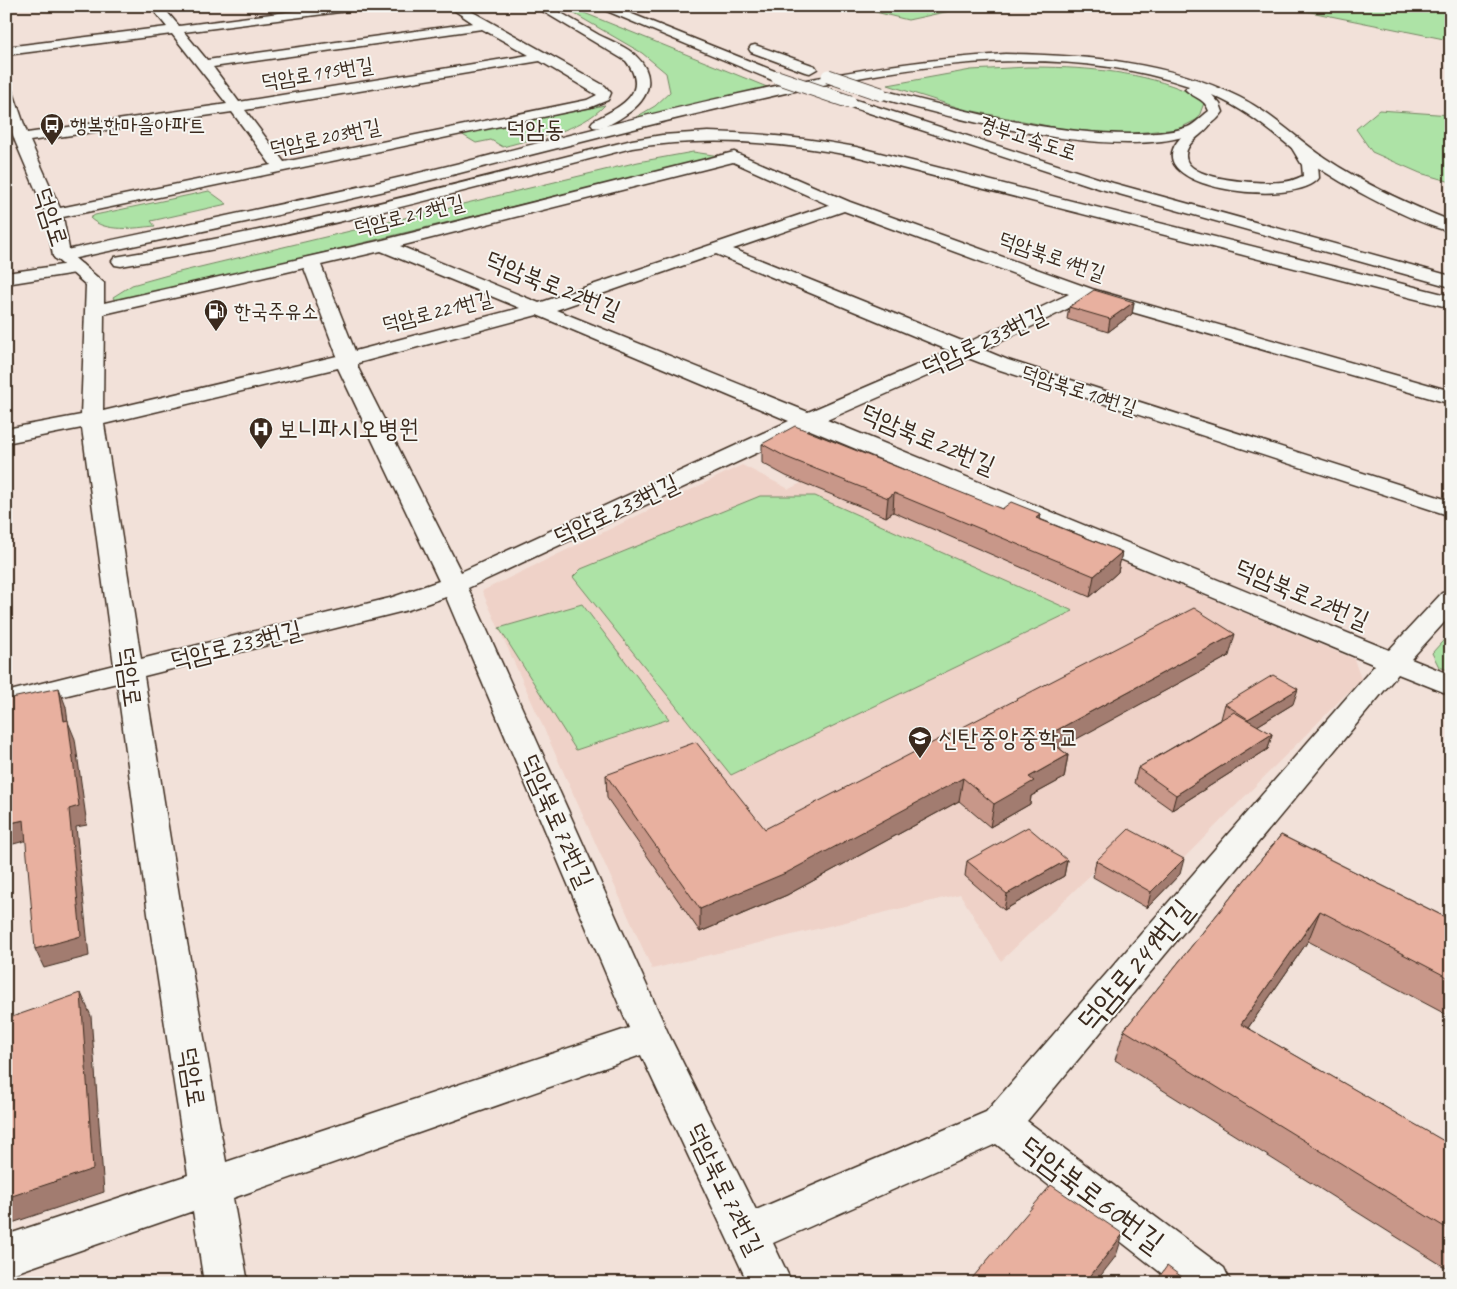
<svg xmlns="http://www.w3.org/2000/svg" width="1457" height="1289" font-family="Caveat,'Poor Story',sans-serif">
<rect width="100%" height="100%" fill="#f2e1d9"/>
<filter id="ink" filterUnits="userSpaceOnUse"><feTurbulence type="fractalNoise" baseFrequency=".02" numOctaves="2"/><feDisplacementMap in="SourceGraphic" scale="10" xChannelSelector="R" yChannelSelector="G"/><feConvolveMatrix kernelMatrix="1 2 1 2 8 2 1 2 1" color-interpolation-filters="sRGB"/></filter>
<g filter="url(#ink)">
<path fill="#efd2c8" d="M863 452 1354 659 1361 679 1175 867 1128 839 1001 961 960 894 652 969 482 591 742 465 789 489Z"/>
<path fill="#ade3a6" stroke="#748662" d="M561 6H567L767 87 631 120 655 106 670 92 666 73 642 53Z
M851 6H973L908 20Z
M1281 6H1451V40L1444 39Z
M1028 67C1078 67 1133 70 1181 89 1189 92 1197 98 1204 103L1198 119 1178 129 1124 134 1063 129 963 109 888 85 971 70Z
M605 105C580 132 537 137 503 147L491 140 476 143 461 134Z
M1379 110 1451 115V182L1420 173 1372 152 1356 129Z
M693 152 720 156 116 303 113 297 132 285 175 273 638 162Z
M209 191 227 204 151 221 155 226C135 228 105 233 90 218L95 215Z
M760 496H815L1073 611 731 775 573 577 581 569Z
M582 604 669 719 576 750 499 628Z
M1451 632V671L1439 667 1432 653Z"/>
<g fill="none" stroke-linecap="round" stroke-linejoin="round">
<g stroke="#3b2a1e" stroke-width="3">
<path id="minor" d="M150 6H162L179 26 333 6H369L363 9 184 32 207 60 473 23 448 6H462L605 86 611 93 608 100 591 107 63 217 70 254 104 283V303L383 240 734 152 850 202 1092 289 1451 391V404L1087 299 984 350 1008 360 1451 501V516L994 368 968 358 827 420 1389 650 1442 593 1451 591V615L1411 659 1451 675V695L1398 674 1027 1121 1224 1268 1231 1283H1174L996 1144 773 1243 792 1283H748L641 1055 233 1198 248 1283H204L193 1211 6 1276V1235L188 1175 148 914 117 683 6 710V692L114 665 82 428 6 443V429L81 415 86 285 53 256 46 214 15 141 6 115V88L13 92 27 133 227 104 172 34 6 55V47L167 27ZM482 29 529 55 239 102 213 67ZM540 61 597 95 587 100 284 162 245 110ZM232 112 271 165 60 208 30 141ZM733 162 829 205 539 303 400 246ZM844 211 1069 294 967 343 733 249ZM381 251 520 308 355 351 321 265ZM716 254 950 351 808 412 556 310ZM304 268 337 356 103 411 104 314ZM537 315 789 421 461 572 358 368V363ZM338 368 439 581 390 598 141 659 104 424ZM808 429 1375 665 986 1112 756 1210 669 1035 468 588ZM446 597 629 1028 226 1162 182 914 144 676 408 610Z
M1203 121 1210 125C1203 135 1187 141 1186 155 1184 181 1263 184 1281 182 1289 182 1296 179 1303 176L1302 165 1290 145 1297 141 1302 142 1318 165 1319 178C1298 208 1142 190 1177 142 1183 134 1193 123 1203 121Z"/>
</g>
<g stroke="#3b2a1e" stroke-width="3">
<path id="major" d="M76 263 82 264 85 268 82 272 6 284V273Z"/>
</g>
<g stroke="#3b2a1e" stroke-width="3">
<path id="highway" d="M534 6H549C566 16 582 25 599 35 611 41 627 47 636 56 655 74 651 96 631 111 621 118 605 130 593 127L591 124 593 121C619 107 651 94 626 61Z
M595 6H612L782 74 784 77 782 80H772Z
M755 45 815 66 817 69 810 73 805 72 751 52 749 49 751 46Z
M1005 54C1084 55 1167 61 1239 97 1271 113 1296 138 1325 158 1364 184 1408 204 1451 221V232C1411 222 1344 186 1310 162 1278 138 1250 111 1212 95L1220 104 1223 112C1175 181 946 116 876 97L874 94 881 90C963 110 1046 134 1131 134 1150 134 1170 133 1188 127 1195 124 1202 116 1209 111 1205 98 1193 98 1185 89L1189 86C1037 35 872 72 721 108 631 129 541 152 452 175 323 207 192 233 62 261L56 260 53 256 56 252 62 251C195 222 328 196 460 163 639 118 820 65 1005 54Z
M850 98 1113 183 1451 276V287L1101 189 845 105 843 102Z
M708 132C758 133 807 138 856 147L1451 296V308L855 156C781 142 708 136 632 148 463 191 293 238 121 266L115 265 112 261 115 257 121 256C293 228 463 182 632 140L662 135Z"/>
</g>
<use href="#minor" fill="#f6f6f2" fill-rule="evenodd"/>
<use href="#major" fill="#f6f6f2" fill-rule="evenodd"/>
<use href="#highway" fill="#f6f6f2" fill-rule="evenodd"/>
<g stroke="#3b2a1e" stroke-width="15" stroke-linecap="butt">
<path id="highway-bridge" d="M828 76 881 94
M777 77 850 102"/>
</g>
<use href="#highway-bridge" stroke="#f6f6f2" stroke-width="13"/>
</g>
<path fill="#c89789" stroke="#3b2a1e" d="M1134 302 1132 314 1108 332 1067 319 1069 307Z
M762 444 1002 509 1041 514 1040 519 1122 552 1118 572 1090 597 893 512 886 517 786 476 762 463Z
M1229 656 1059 748 1068 755 1064 778 1031 796 1030 804 990 827 959 801 787 895 700 932 607 798 606 775 765 829Z
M1225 704H1293L1257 726 1272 734 1268 749 1172 810 1134 783 1138 768 1221 719Z
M1281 835 1451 920V1017L1308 941 1248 1028 1450 1145 1451 1144V1271L1115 1060 1124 1030Z
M1067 860 1064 876 1004 910 965 876 967 861Z
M1096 861 1180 874 1147 908 1093 877Z"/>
<path fill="#a27b6f" stroke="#3b2a1e" d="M1134 302 1132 314 1108 332 1110 319Z
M894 493 893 512 886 517 888 498Z
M1041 514 1038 533 1036 518Z
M1122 552 1118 572 1090 597 1094 576Z
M1235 634 1229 656 1040 759 1044 737Z
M59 688 66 707 68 722 75 739 87 825 76 827 89 956 44 968 35 949 69 809 64 721Z
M1298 689 1293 704 1244 734 1248 719Z
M1272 734 1268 749 1172 810 1176 795Z
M1068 755 1064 778 1031 796 1030 804 990 827 994 804 1029 777Z
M963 778 959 801 787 895 700 932V909Z
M24 820 32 839 6 846V824Z
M1184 859 1180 874 1147 908 1151 892Z
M1067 860 1064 876 1004 910 1007 894Z
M1320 911 1308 941 1230 1054 1241 1024Z
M81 993 91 1016 104 1192 12 1223 6 1213V1198Z
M1123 1234 1116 1256 1095 1283H1085Z"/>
<path fill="#e8b09f" stroke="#3b2a1e" d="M1094 290 1134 302 1110 319 1069 307Z
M795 426 1002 509 1011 502 1041 514 1036 518 1122 552 1094 576 894 493 888 498 786 457 762 444Z
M1194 608 1235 634 1044 737 1068 755 1029 777 1034 781 994 804 963 778 788 872 700 909 606 775 696 742 765 829Z
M1273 675 1298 689 1248 719 1225 704Z
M59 688 64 721 68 720 79 806 69 809 81 936 35 949 24 820 6 824V779H7V699Z
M1234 712 1272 734 1176 795 1138 768Z
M1028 827 1067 860 1007 894 967 861Z
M1129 829 1184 859 1151 892 1096 861Z
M1281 835 1451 920V979L1320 911 1241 1024 1451 1145V1231L1124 1030Z
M81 993 93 1169 6 1198V1019Z
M1051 1185 1123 1234 1085 1283H968Z
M1167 1266 1190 1283H1155Z"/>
</g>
<defs>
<g id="bus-pin" transform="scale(1.25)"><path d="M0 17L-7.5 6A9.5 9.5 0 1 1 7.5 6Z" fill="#3b2a1e" stroke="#f6f6f2"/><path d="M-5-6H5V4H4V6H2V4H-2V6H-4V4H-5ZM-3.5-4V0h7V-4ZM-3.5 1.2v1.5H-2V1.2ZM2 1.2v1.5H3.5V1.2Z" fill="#fff"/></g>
<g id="fuel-pin" transform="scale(1.25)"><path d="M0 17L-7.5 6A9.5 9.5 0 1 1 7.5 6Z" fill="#3b2a1e" stroke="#f6f6f2"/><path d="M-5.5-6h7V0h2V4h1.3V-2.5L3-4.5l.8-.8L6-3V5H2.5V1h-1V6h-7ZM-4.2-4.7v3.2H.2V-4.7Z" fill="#fff"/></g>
<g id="hospital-pin" transform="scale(1.25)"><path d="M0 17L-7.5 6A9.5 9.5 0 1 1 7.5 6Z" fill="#3b2a1e" stroke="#f6f6f2"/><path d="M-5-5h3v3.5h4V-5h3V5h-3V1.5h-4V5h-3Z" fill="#fff"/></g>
<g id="school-pin" transform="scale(1.25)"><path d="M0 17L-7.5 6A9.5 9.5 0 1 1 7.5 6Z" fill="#3b2a1e" stroke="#f6f6f2"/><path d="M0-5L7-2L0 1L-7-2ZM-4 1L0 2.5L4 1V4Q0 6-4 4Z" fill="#fff"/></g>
</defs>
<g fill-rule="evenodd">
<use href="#bus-pin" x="52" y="125"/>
<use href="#fuel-pin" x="216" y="311"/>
<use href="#hospital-pin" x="261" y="429"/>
<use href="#school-pin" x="920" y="738"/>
</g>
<g text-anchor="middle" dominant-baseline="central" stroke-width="4" stroke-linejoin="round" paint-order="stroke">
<g font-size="21" fill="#3b2a1e" stroke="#f6f6f2">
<text transform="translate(317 73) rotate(-9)">덕암로195번길</text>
<text transform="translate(325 137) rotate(-12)">덕암로203번길</text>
<text transform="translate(1028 138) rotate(18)">경부고속도로</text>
<text transform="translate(409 215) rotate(-14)">덕암로213번길</text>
<text transform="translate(1052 256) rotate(19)">덕암북로4번길</text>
<text transform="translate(437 311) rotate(-14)">덕암로221번길</text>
<text transform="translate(1079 390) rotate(18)">덕암북로10번길</text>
</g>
<g font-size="21" fill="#3b2a1e" stroke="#f6f6f2" text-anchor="start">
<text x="70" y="125">행복한마을아파트</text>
<text x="234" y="311">한국주유소</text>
</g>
<g font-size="24" fill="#3b2a1e" stroke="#f6f6f2">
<text x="535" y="129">덕암동</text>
</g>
<g font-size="25" fill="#3b2a1e" stroke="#f6f6f2">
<text transform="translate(51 217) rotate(72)">덕암로</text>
<text transform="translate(553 285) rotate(22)">덕암북로22번길</text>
<text transform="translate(984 341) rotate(-25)">덕암로233번길</text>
<text transform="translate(928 439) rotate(23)">덕암북로22번길</text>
<text transform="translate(616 510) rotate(-25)">덕암로233번길</text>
<text transform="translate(1302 594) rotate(23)">덕암북로22번길</text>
<text transform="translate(236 645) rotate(-14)">덕암로233번길</text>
<text transform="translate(129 677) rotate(82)">덕암로</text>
<text transform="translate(557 821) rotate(66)">덕암북로72번길</text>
<text transform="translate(192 1077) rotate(81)">덕암로</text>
<text transform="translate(725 1189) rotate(64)">덕암북로72번길</text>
</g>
<g font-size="25" fill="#3b2a1e" stroke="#f6f6f2" text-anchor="start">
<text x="278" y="429">보니파시오병원</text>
<text x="938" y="738">신탄중앙중학교</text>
</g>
<g font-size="30" fill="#3b2a1e" stroke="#f6f6f2">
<text transform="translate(1135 965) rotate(-50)">덕암로249번길</text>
<text transform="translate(1092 1194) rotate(37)">덕암북로60번길</text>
</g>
</g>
<rect width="1457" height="1289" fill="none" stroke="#f6f6f2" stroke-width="25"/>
<rect x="12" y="12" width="1432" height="1264" fill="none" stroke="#3b2a1e" stroke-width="2" filter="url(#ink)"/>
</svg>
